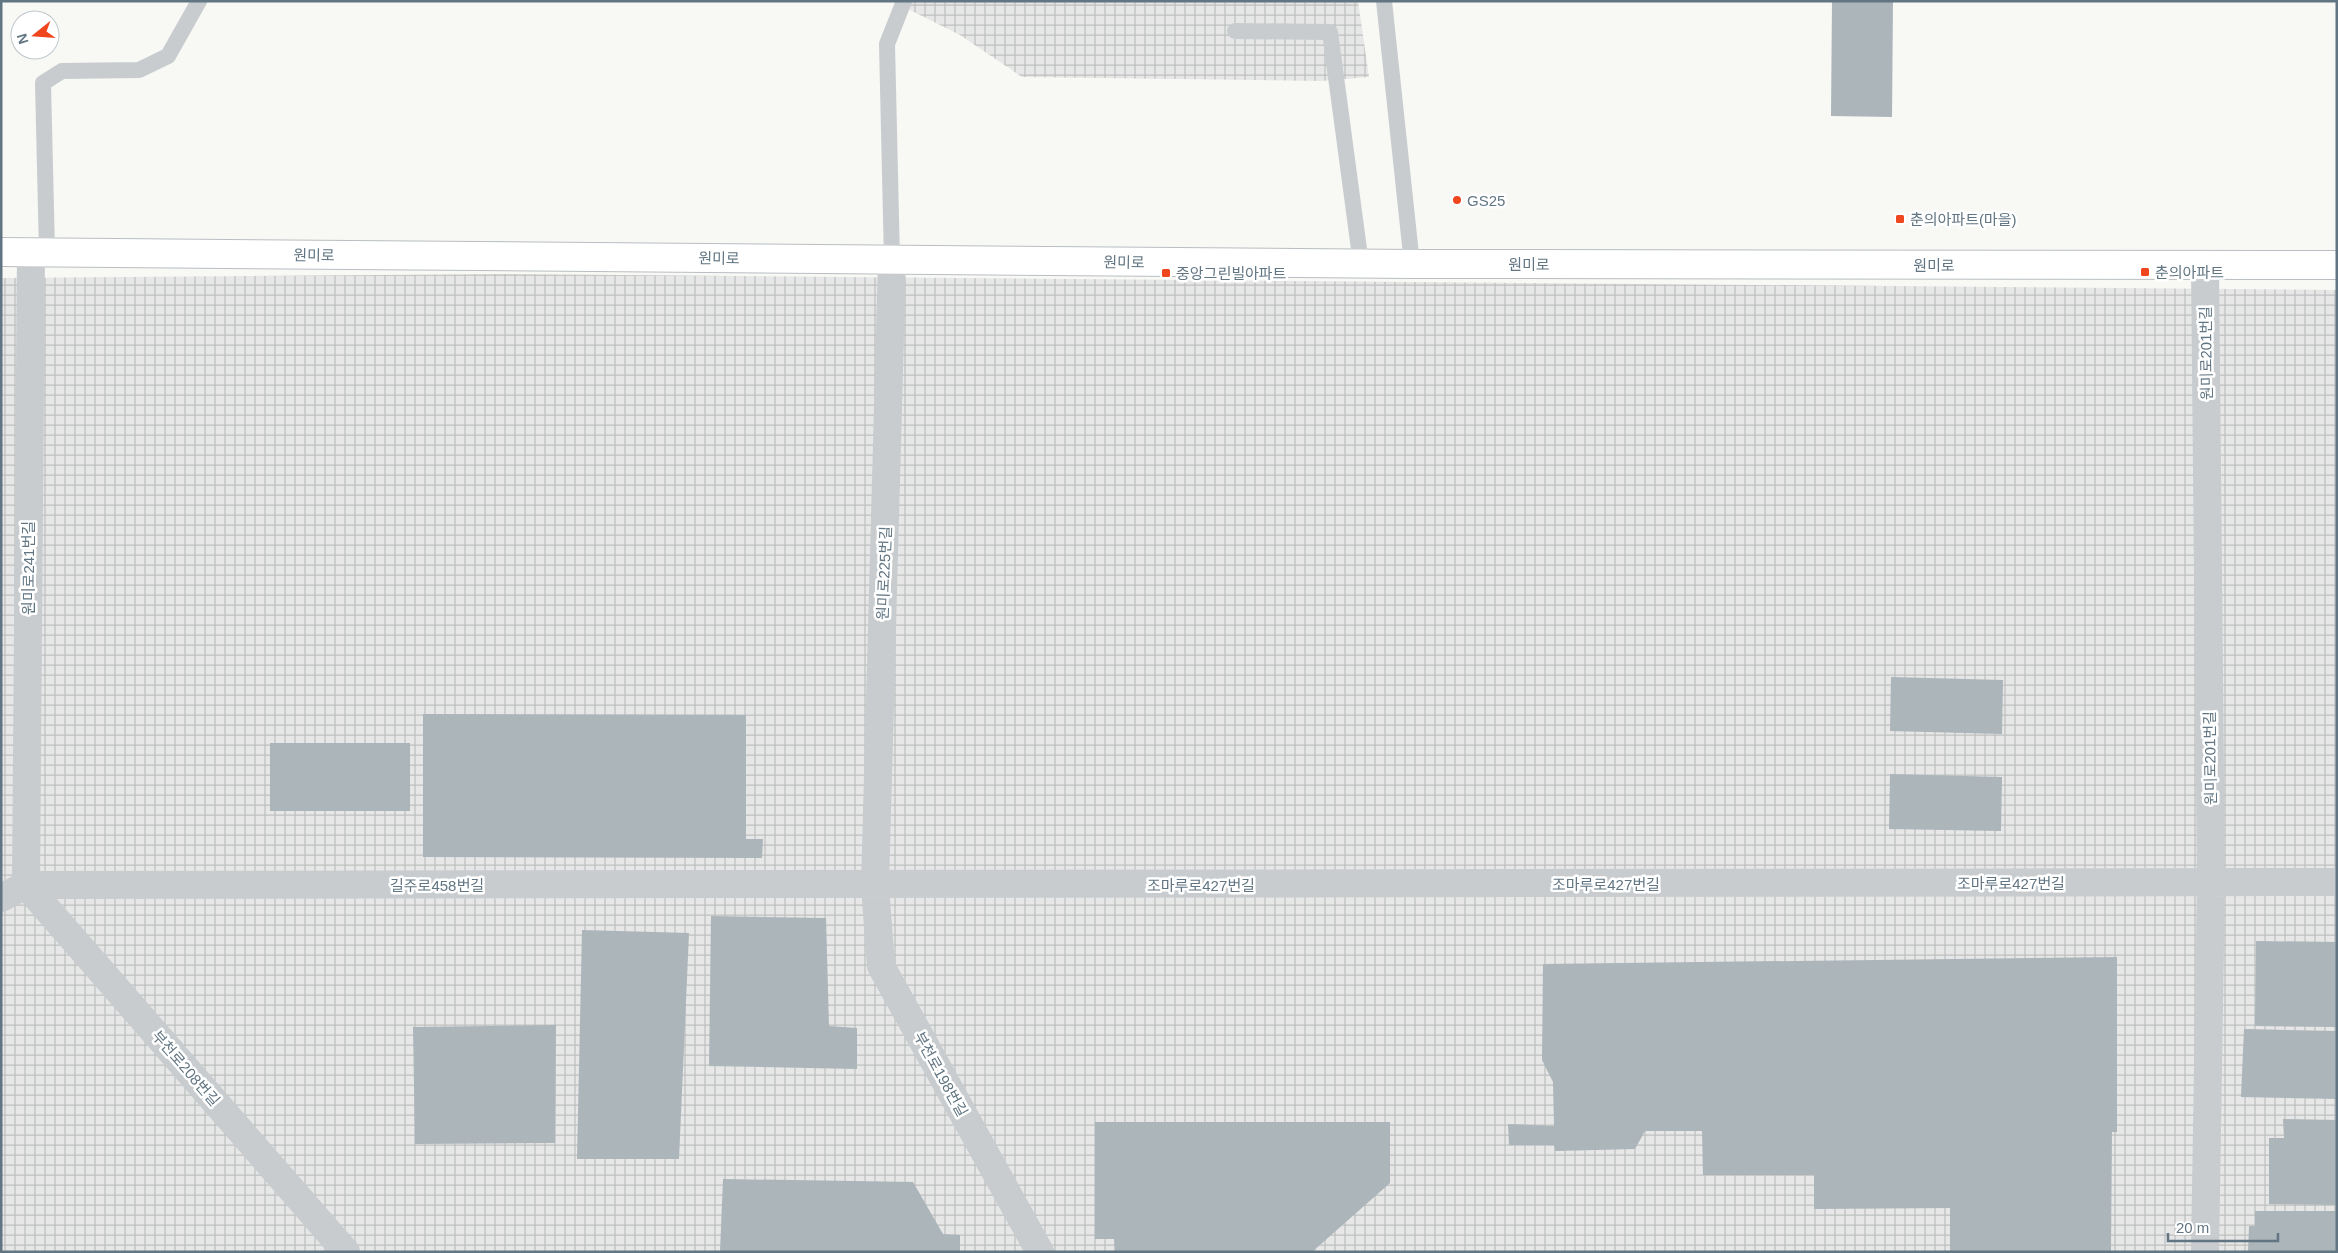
<svg xmlns="http://www.w3.org/2000/svg" width="2338" height="1253" font-family="Arial,'Noto Sans KR',sans-serif">
<defs>
<pattern id="industrial-grid" width="8" height="8" patternUnits="userSpaceOnUse" patternTransform="scale(1.25)"><rect width="8" height="8" fill="#e6e7e6"/><path d="M0 4h8M4 0v8" fill="none" stroke="#bec0c0"/></pattern>
</defs>
<rect width="100%" height="100%" fill="#f8f8f5"/>
<path fill="url(#industrial-grid)" d="M892 1H1358L1369 77 1321 81 1022 77 960 35Z
M503 274 2337 290V1252H1V278Z"/>
<path fill="#acb5ba" d="M1832 1H1893L1892 117 1831 116Z
M1891 677 2003 680 2002 734 1890 731Z
M423 714 746 715V839H763L762 858 423 857Z
M270 743H410V811H270Z
M1890 774 2002 777 2001 831 1889 829Z
M711 916 826 918 829 1026 857 1028V1069L709 1066Z
M582 930 689 933 679 1159H577Z
M2256 941 2337 942V1027L2255 1026Z
M2117 957V1132H2112L2111 1252H1950V1208L1814 1209V1175H1703L1702 1131H1645L1635 1149 1555 1151 1554 1145H1509L1508 1124 1554 1126 1553 1082 1542 1060 1543 964Z
M556 1025 555 1143 415 1144 413 1027Z
M2244 1029 2337 1031V1099L2241 1097Z
M2283 1119 2337 1120V1205L2269 1204V1138H2284Z
M1095 1122H1390V1183L1312 1252 1115 1251 1114 1239H1095Z
M723 1179 913 1182 943 1234 960 1235V1252H720Z
M2255 1211H2337V1252H2248L2249 1226H2255Z"/>
<g fill="none" stroke-linecap="round" stroke-linejoin="round">
<g stroke="#b8bec2" stroke-width="30">
<path id="secondary" d="M1 252 1412 264 2337 265"/>
</g>
<path stroke="#c8cccf" stroke-width="16" d="M1384 1 1412 264
M1235 31 1330 32 1361 264
M47 252 43 83 62 71 139 70 168 56 199 1
M892 260 887 44 904 1"/>
<path stroke="#c8cccf" stroke-width="28" d="M31 252 26 885 346 1252
M892 260 875 886 881 966 1040 1252
M1 898 26 885 2337 882
M2205 1252 2211 883 2205 265"/>
<use href="#secondary" stroke="#fff" stroke-width="28"/>
</g>
<g fill="#f0461e" stroke="#fff" stroke-width="2">
<circle cx="1457" cy="200" r="5"/>
<rect x="1895" y="214" width="10" height="10" rx="2.5"/>
<rect x="2140" y="267" width="10" height="10" rx="2.5"/>
<rect x="1161" y="268" width="10" height="10" rx="2.5"/>
</g>
<g text-anchor="middle" dominant-baseline="central" stroke-width="5" stroke-linejoin="round" paint-order="stroke">
<g font-size="15" fill="#617582" stroke="#fff" text-anchor="start">
<text x="1467" y="200">GS25</text>
<text x="1910" y="219">춘의아파트(마을)</text>
<text x="2155" y="272">춘의아파트</text>
<text x="1176" y="273">중앙그린빌아파트</text>
</g>
<g font-size="15" fill="#617582" stroke="#fff">
<text transform="translate(314 255) rotate(1)">원미로</text>
<text transform="translate(719 258) rotate(1)">원미로</text>
<text transform="translate(1124 262) rotate(1)">원미로</text>
<text x="1529" y="264">원미로</text>
<text x="1934" y="265">원미로</text>
<text transform="translate(2206 353) rotate(-91)">원미로201번길</text>
<text transform="translate(28 568) rotate(-90)">원미로241번길</text>
<text transform="translate(884 573) rotate(-88)">원미로225번길</text>
<text transform="translate(2210 758) rotate(-91)">원미로201번길</text>
<text x="2011" y="883">조마루로427번길</text>
<text x="1606" y="884">조마루로427번길</text>
<text x="437" y="885">길주로458번길</text>
<text x="1201" y="885">조마루로427번길</text>
<text transform="translate(186 1068) rotate(49)">부천로208번길</text>
<text transform="translate(941 1074) rotate(61)">부천로198번길</text>
</g>
</g>
<rect width="2338" height="1253" fill="none" stroke="#617582" stroke-width="5"/>
<g transform="translate(35 35) rotate(253)"><circle r="24" fill="#ffffff" stroke="#c0c8cd"/>
<path d="M0-4L9 19L0 12L-9 19Z" fill="#f0461e"/>
<text y="-8" font-size="14" font-weight="bold" text-anchor="middle" fill="#617582">N</text>
</g>
<path d="M2168 1233v8h110v-8" fill="none" stroke="#617582" stroke-width="2.5"/>
<text x="2176" y="1233" font-size="15" fill="#617582" stroke="#ffffff" stroke-width="4" paint-order="stroke">20 m</text>
</svg>
